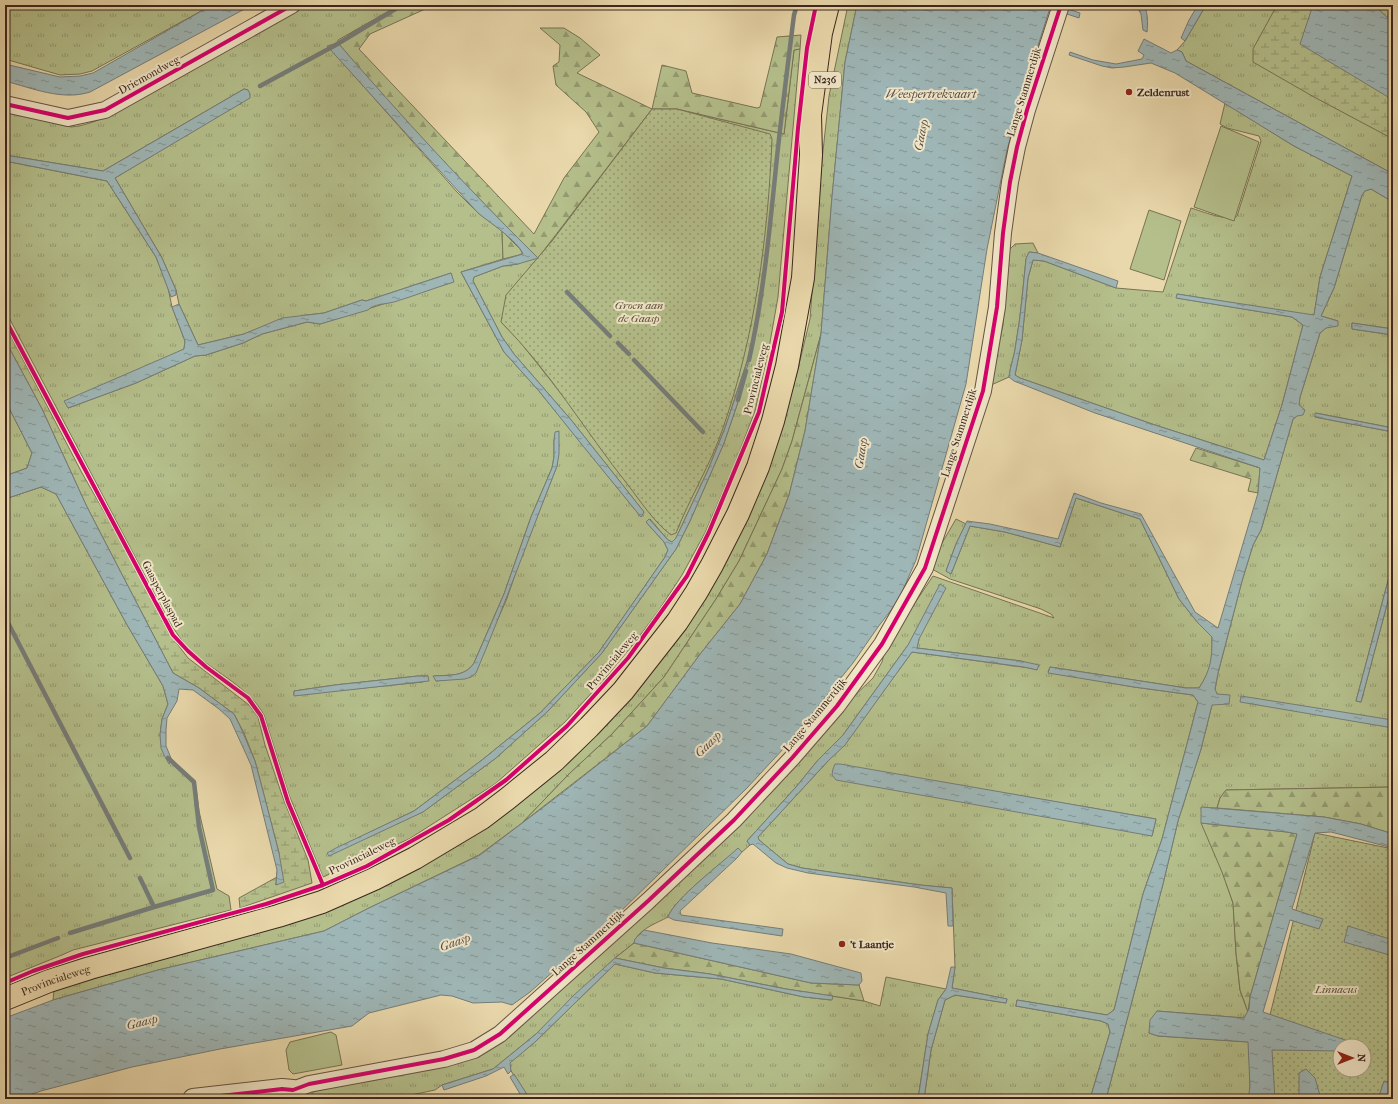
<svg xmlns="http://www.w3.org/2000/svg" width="1398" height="1104" font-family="'IM FELL French Canon',serif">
<defs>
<pattern id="grass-tufts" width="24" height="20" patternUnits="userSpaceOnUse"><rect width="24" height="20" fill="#b4bf8b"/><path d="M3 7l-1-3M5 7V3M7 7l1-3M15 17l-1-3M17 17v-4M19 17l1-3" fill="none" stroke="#949b71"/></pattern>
<pattern id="forest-firs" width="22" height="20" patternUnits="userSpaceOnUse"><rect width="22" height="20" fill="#b4bf8b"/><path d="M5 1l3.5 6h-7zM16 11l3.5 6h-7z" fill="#949b71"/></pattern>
<pattern id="wetland-marsh" width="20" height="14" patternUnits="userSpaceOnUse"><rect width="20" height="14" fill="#b4bf8b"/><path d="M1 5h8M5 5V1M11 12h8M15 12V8" fill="none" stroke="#949b71"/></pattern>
<pattern id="garden-dots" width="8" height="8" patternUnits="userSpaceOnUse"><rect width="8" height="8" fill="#b4bf8b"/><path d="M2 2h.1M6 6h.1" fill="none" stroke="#949b71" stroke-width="1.8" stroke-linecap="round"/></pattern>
<pattern id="water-ripples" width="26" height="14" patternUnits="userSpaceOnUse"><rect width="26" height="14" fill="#9eb6b6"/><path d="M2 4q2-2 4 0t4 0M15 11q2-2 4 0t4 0" fill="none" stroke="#829493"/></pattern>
</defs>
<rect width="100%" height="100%" fill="#e9d8ab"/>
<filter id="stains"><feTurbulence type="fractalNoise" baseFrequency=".005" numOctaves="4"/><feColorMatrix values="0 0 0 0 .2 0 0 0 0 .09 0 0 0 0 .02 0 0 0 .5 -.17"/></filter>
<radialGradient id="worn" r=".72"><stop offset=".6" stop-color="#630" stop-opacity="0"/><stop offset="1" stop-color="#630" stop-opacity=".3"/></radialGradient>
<path fill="url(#grass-tufts)" stroke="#787354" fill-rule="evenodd" d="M5 5H212L92 71 80 74 60 75 5 59Z
M305 5H400L338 40V43L328 46 457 192 478 213 502 231 503 259 461 272 504 352 539 391 641 517 644 512 572 421 514 354 502 337 473 281 474 277 503 266 518 264 552 241 652 109H677L784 134 794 50 800 49 778 297 769 348 755 411 734 466 705 533 682 575 659 610 636 641 607 676 565 722 495 784 409 839 323 877 289 795 264 715C249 688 217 673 194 654 185 647 178 634 171 625L5 310V161L107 181 156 257 168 288 172 307 185 341 184 349 68 408 136 383 195 356 206 355 243 343 262 334 307 322 320 324 453 282 451 273 366 301 362 300 324 313 307 315 262 327 244 334 198 345 179 304 176 290 162 258 115 178 236 105 241 104 248 90 244 89 103 171 5 155V110L71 127C83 126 94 122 105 117ZM501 322 578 386 567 401 517 338ZM750 352 737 405 724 443 690 521 676 549 602 653 547 712 496 758 423 812 338 848 414 811 482 760 540 713 599 652 665 557 668 550 664 542 646 522 650 519 668 540 672 542 676 538 708 470 725 428ZM558 431 557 466 519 563 506 601 471 677 436 681 434 676C449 675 465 677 474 663L504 594 531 517 552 468 554 457V440ZM418 676H428L423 682 294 695V691L335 685Z
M848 5H857L845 62 832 197 821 334 792 441 782 469 739 561 716 599 664 677 612 734 569 774 522 823 479 855 369 908 324 931 158 970 53 1000 54 990 162 959 379 888 652 669 796 377 810 319 822 160 829 96Z
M1206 5H1313L1393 100V174L1186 61 1182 52 1177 50 1185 41Z
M1374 5H1393V23Z
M1225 103 1294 146 1352 176 1320 277 1314 316 1177 294V298L1292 317 1303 325 1282 405 1264 460 1155 425 1020 378 1015 375 1022 340 1028 278 1033 260 1044 261 1116 288 1163 292 1191 208C1201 211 1228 222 1237 216L1261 141 1259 136 1227 128 1220 124Z
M1371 189 1393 202V329L1352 323V329L1393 335V428L1316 413 1315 417 1393 432V562L1356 701 1361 702 1393 582V787L1226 790 1220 798 1217 808H1201L1233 903 1236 953 1240 990 1248 1012 1244 1018 1157 1011 1149 1033 1158 1036 1249 1042 1250 1087 1249 1098 1106 1099 1163 884 1178 821 1201 749 1212 705 1217 694 1215 690 1218 673 1242 581 1253 545 1261 530 1265 516 1293 419 1297 416 1300 397 1320 333 1326 328 1338 321 1321 316 1334 288 1362 195 1365 191Z
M1033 243 1038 253 1029 252 1026 259C1023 287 1021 315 1016 343 1015 355 1010 366 1009 377L989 386 1003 325 1009 250 1015 244Z
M5 400 32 453 27 468 5 476Z
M41 487 56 494 126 623 163 686 168 704 162 719 160 735 170 763 171 758 196 787 199 811 217 889 229 896 231 910 73 950 62 955 5 978V499Z
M1076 498 1140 519 1179 599 1198 623 1212 637C1212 660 1212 668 1199 688H1186L1050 667 1048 672 1134 687 1193 695 1198 702 1162 839 1143 894 1114 1010 1107 1015 1017 1000 1016 1006 1101 1021 1108 1024 1110 1032 1090 1099H924L931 1050 945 1000 955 995 1006 1003 1007 999 952 988 955 967 952 888 920 885 802 868 788 864 759 840 758 837 828 761 844 745 912 652 1037 669 1021 661 917 648 919 639 908 645 843 735 818 760 796 787 747 841 750 845 742 852 738 849C722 863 674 899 668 917 657 923 637 930 634 943L615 958 536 1034 493 1069 442 1085 435 1090 392 1099H310V1095L319 1088 476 1051 845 705 873 678 882 662 886 646 933 576 1054 618 1051 614 1041 609 950 579 932 569 931 562 956 519 966 524 956 544 946 571 951 574 970 526 1005 532 1060 547ZM957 785 1156 819 1152 836Z
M615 964 655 973 721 979 804 997 831 1000 833 996 864 1001 880 1006 886 977 946 989 938 1000 928 1034 918 1099H530L511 1071 509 1063 535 1042Z"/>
<path fill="url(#forest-firs)" stroke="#787354" d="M400 5H434L370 34 359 49 534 234 564 178 599 132 586 112 556 85 553 66 559 62 560 45 540 28H564L580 38 600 55 577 73 652 109 662 65 686 71 692 93 757 108 760 107 777 37 801 35 800 49 794 50 784 134 677 109H652L538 258C468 189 401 118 338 43L354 31Z
M502 231 520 249 523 254 503 259Z
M821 334 805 431 789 495 767 554 740 604 701 653 647 726 522 823 569 774 612 734 664 677 716 599 739 561 782 469 792 441Z
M1196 448 1260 468 1258 493 1248 491 1251 479 1190 460Z
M1393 787V834L1361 824 1324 817 1217 808 1220 798 1226 790Z
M1201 823 1287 832 1297 834 1250 997 1248 1012 1240 990 1236 953 1233 903 1222 872Z
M634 943 811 983 859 985 864 1001 786 989 710 974 664 968 615 958Z"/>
<path fill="url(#wetland-marsh)" stroke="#787354" d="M1277 5H1322L1393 96V139L1314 97 1253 62V49Z
M5 325 82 473 117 534 169 633 188 658 249 705 258 717 265 745 283 798 308 860 312 883 240 908 239 898 277 877 276 885 279 853 255 761 244 733 234 714 199 688 173 673 87 507 42 409 5 340Z"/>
<path fill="url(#garden-dots)" stroke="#787354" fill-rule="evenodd" d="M652 109H677L770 134 772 139C768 237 755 336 723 428 711 464 690 497 676 533L671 535C654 522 641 502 628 485 585 431 550 371 501 322L506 295 552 241Z
M1315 833 1393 849V1099H1273L1270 1015ZM1340 1046H1364V1070H1340Z"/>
<path fill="#b4bf8b" stroke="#787354" d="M1221 126 1259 142 1234 221 1194 207Z
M1149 210 1181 221 1164 280 1130 269Z
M331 1032 336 1035 342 1065 293 1074 289 1070 286 1050 290 1042Z"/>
<path fill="url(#water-ripples)" stroke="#767d79" d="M212 5H252L90 92C62 101 32 88 5 81V64L60 77 80 76 93 73Z
M857 5H1056L1080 13 1079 18 1055 10 1049 11 1024 90 1007 150 987 249 966 384 916 560 898 601 878 627 853 663 784 748 747 788 617 915V917L611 923H608L530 992 512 1005 502 1002 473 1003 452 996 441 995 369 1013 352 1026 220 1049 132 1067 41 1091 17 1099H5V1018L53 1000 158 970 324 931 369 908 480 855 562 793 647 726 701 653 740 604 767 554 789 495 805 431 821 334 832 197 845 62Z
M1136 5H1144C1148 13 1148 23 1147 32L1143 30 1141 14Z
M1198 5H1206L1185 41 1181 38 1189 20Z
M1313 5H1374L1393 23V100L1300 44Z
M1144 39 1171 53 1177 50 1182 52 1186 61 1393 174V202L1371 189 1365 191 1362 195 1334 288 1321 316 1338 321V326L1326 328 1320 333 1300 397 1299 405 1305 410 1303 415 1297 416 1293 419 1265 516 1261 530 1253 545 1242 581 1218 673 1215 689 1217 694 1230 695 1229 704 1212 705 1201 749 1178 821 1163 884 1106 1099H1090L1110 1032 1108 1024 1101 1021 1016 1006 1017 1000 1107 1015 1114 1010 1143 894 1162 839 1198 702 1193 695 1134 687 1048 673 1050 667 1186 688H1199C1211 670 1212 658 1212 637L1198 623 1179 599 1140 519 1076 498 1060 547 1005 532 970 526 951 574 946 571 956 544 967 521 990 524 1058 539 1074 493 1101 503 1141 514 1195 612 1218 628 1258 493 1260 468 1095 413 1014 381 1009 377C1010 366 1015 355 1016 343 1021 315 1023 287 1026 259L1029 252 1038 253 1118 281 1116 288 1044 261 1033 260 1028 278 1022 340 1015 375 1020 378 1155 425 1264 460 1282 405 1303 325 1292 317 1176 298 1177 294 1314 315 1320 277 1352 176 1294 146 1175 73 1151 63 1124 67 1112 68 1102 66 1069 55 1070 52 1093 60 1116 64 1142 59 1144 55 1138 51Z
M338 43C402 117 468 189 538 258L518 264 503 266 474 277 473 281 502 337 514 354 572 421 644 512 641 517 583 446 539 391 504 352 461 272 523 254C518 241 489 222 478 213L327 46Z
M244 89 248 90 250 94V98L115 178 162 258 176 290V295L171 297 156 257 107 181 5 161V155L103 171Z
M451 273 454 282C434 288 414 296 394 302 386 304 373 304 368 310L320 324 307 322 262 334 243 343 206 355 195 356 136 383 68 408 64 401 184 349 185 341 172 307 179 304 198 345 244 334 282 318 324 313 362 300 366 301Z
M1352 323 1393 329V335L1352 329Z
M5 340 42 409 87 507 173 673 199 688 234 714 240 726 255 761 263 791 279 853 284 882 276 885 277 870 251 765 230 719 219 709 193 690 179 689 177 701 167 718 166 730V746L171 758 169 764 164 755 161 748 160 735 162 719 168 704 163 686 126 623 56 494 41 487 5 499V476L27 468 32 453 5 400Z
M753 345 737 405 724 443 690 521 676 549 602 653 547 712 496 758 423 812 329 856 327 853 336 848 414 811 482 760 540 713 599 652 665 557 668 550 664 542 646 522 649 519 668 540 672 542 676 538 708 470 725 428Z
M1315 413 1393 428V432L1315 417Z
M559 431V454L557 466C530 535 505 604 476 673L471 677 465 679 436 681 433 676C449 675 465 677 474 663L504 594 531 517 552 468 554 457V440L555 432Z
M1393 562V582L1361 702 1356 701Z
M940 584 946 588 919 639 917 648 1021 661 1039 665 1037 670 1024 667 912 652 845 745 828 761 758 837 759 840 788 864 802 868 920 885 952 888 953 926H948L946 893 914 887 808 873 787 868 776 863 753 844 750 845 747 841 796 787 818 760 843 735 908 645Z
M418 676H428L429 681 294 696V691L335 685Z
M1241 696 1393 720V728L1240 702Z
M835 764H840L1156 819 1152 836 836 780 832 775 833 769Z
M1201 807 1324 817 1361 824 1393 834V848L1331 832 1315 833 1292 909 1323 919 1319 929 1290 920 1263 1012 1357 1044 1354 1046H1340V1051L1272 1050 1275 1099H1248L1250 1087 1248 1042 1158 1036 1149 1033 1150 1020 1157 1011 1244 1018 1249 1009 1250 997 1297 834 1287 832 1201 823Z
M738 848 742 852 737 858 680 911 681 915 783 929 782 936 674 920 668 917C674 899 722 863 738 848Z
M1348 926 1393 940V956L1344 942Z
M644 930 712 943 791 954 861 973 862 981 859 985 811 983 634 943 635 939Z
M615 958 664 968 710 974 786 989 833 996 832 1000 804 997 721 979 655 973 615 964 535 1042 510 1063 511 1071 508 1074 504 1067 486 1076 444 1090 442 1085 493 1069 536 1034 574 995Z
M951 967H955L952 988 1007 999 1006 1003 955 995 945 1000 931 1050 924 1099H918L928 1034 938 1000 946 989Z
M1306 1069 1315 1078 1321 1099H1299V1073Z
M514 1074 530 1099H523L510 1077Z
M1384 1081 1389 1082 1390 1090 1387 1099H1378Z"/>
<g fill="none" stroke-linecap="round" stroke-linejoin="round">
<path stroke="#767d79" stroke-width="4.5" d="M260 86 334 46 402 5
M567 292 610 336
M618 343 629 354
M634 360 703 432
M749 360C764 294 770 225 777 157 782 110 788 63 794 15L797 5
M738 400 746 371
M5 617 130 858
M140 878 154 907 213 890 199 827 194 782 168 758
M70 933 154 907
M5 958 58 938"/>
<g stroke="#665341" stroke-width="18">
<path id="minor" d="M5 104 68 118 105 110 292 5
M297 1099 293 1090 309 1084 444 1059 474 1050 500 1034 648 901 734 820 792 758 837 706 882 644 925 568 983 391 997 307 1003 233 1010 182 1017 147 1027 110 1061 5"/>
</g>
<g stroke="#665341" stroke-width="22">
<path id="tertiary" d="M193 1099 282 1089 293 1090"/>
</g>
<g stroke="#3b271e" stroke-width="24">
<g id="primary">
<path id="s1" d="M5 999 49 981 90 968 278 916 322 902 374 879 415 858 482 818 507 799 554 761 589 727 623 691 677 622 696 593 712 565 738 514 758 467 773 421 787 366 803 278 811 155 810 115 821 33 828 5"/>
</g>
</g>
<use href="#minor" stroke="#f1e6c8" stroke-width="16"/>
<use href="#tertiary" stroke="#f1e6c8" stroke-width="20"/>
<use href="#primary" stroke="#e9d8ab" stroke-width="22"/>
<g stroke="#f1e6c8" stroke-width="6">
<path id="cycleway" d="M5 104 68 118 105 110 292 5
M5 319 173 635 188 651 206 667 248 698 261 716 288 802 323 885
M5 983 33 971 83 954 266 904 323 885 367 866 449 820 506 780 567 726 628 658 687 576 709 532 759 412 782 312 798 128 807 48 816 5
M193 1099 282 1089 293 1090 309 1084 444 1059 474 1050 500 1034 648 901 734 820 792 758 837 706 882 644 925 568 983 391 997 307 1003 233 1010 182 1017 147 1027 110 1061 5"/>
</g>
<use href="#cycleway" stroke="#d6006c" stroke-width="4"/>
</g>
<g fill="#8f2418" stroke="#f1e6c8" stroke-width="1.5">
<circle cx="1129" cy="92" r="4"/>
<circle cx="842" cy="944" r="4"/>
</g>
<g text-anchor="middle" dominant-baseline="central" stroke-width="4" stroke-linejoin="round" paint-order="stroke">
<rect fill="#f1e6c8" stroke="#726051" stroke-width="1" x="809" y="72" width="32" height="16" rx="3"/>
<g font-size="10" font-weight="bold" fill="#3b271e">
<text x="825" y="80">N236</text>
</g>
<g font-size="11" fill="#3b271e" stroke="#f1e6c8">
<text transform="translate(149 75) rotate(-29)">Driemondweg</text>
<text transform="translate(1024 92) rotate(-73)">Lange Stammerdijk</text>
<text transform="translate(756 379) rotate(-76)">Provincialeweg</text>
<text transform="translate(959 433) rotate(-72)">Lange Stammerdijk</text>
<text transform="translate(162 594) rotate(62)">Gaasperplaspad</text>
<text transform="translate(612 661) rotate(-50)">Provincialeweg</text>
<text transform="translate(815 715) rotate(-50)">Lange Stammerdijk</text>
<text transform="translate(362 856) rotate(-26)">Provincialeweg</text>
<text transform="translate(588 943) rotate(-42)">Lange Stammerdijk</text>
<text stroke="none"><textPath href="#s1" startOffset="54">Provincialeweg</textPath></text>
</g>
<g font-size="11" font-weight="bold" fill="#3b271e" stroke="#f1e6c8" text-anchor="start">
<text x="1137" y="92">Zeldenrust</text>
<text x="850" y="944">'t Laantje</text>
</g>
<g font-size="11" font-style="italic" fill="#594d39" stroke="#f1e6c8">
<text x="639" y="305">Groen aan<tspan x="639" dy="13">de Gaasp</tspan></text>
<text x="1336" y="989">Linnaeus</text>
</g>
<g font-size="12" font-style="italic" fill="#544b44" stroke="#f1e6c8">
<text x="931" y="94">Weespertrekvaart</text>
<text transform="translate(921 135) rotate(-78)">Gaasp</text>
<text transform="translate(861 453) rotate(-80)">Gaasp</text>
<text transform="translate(708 744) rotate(-44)">Gaasp</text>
<text transform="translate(455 942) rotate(-20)">Gaasp</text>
<text transform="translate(142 1022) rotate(-14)">Gaasp</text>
</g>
</g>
<rect width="1398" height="1104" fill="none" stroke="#e9d8ab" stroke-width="20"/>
<rect x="6" y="6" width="1386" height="1092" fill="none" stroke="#3b271e" stroke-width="2"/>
<rect x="10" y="10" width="1378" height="1084" fill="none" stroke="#3b271e"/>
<g transform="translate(1352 1058) rotate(90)"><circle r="19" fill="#f1e6c8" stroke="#a89a84"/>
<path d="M0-3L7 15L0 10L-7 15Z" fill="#8f2418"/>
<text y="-6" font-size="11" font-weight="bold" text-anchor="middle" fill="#3b271e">N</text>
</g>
<rect width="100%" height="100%" filter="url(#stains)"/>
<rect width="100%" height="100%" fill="url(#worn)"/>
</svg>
